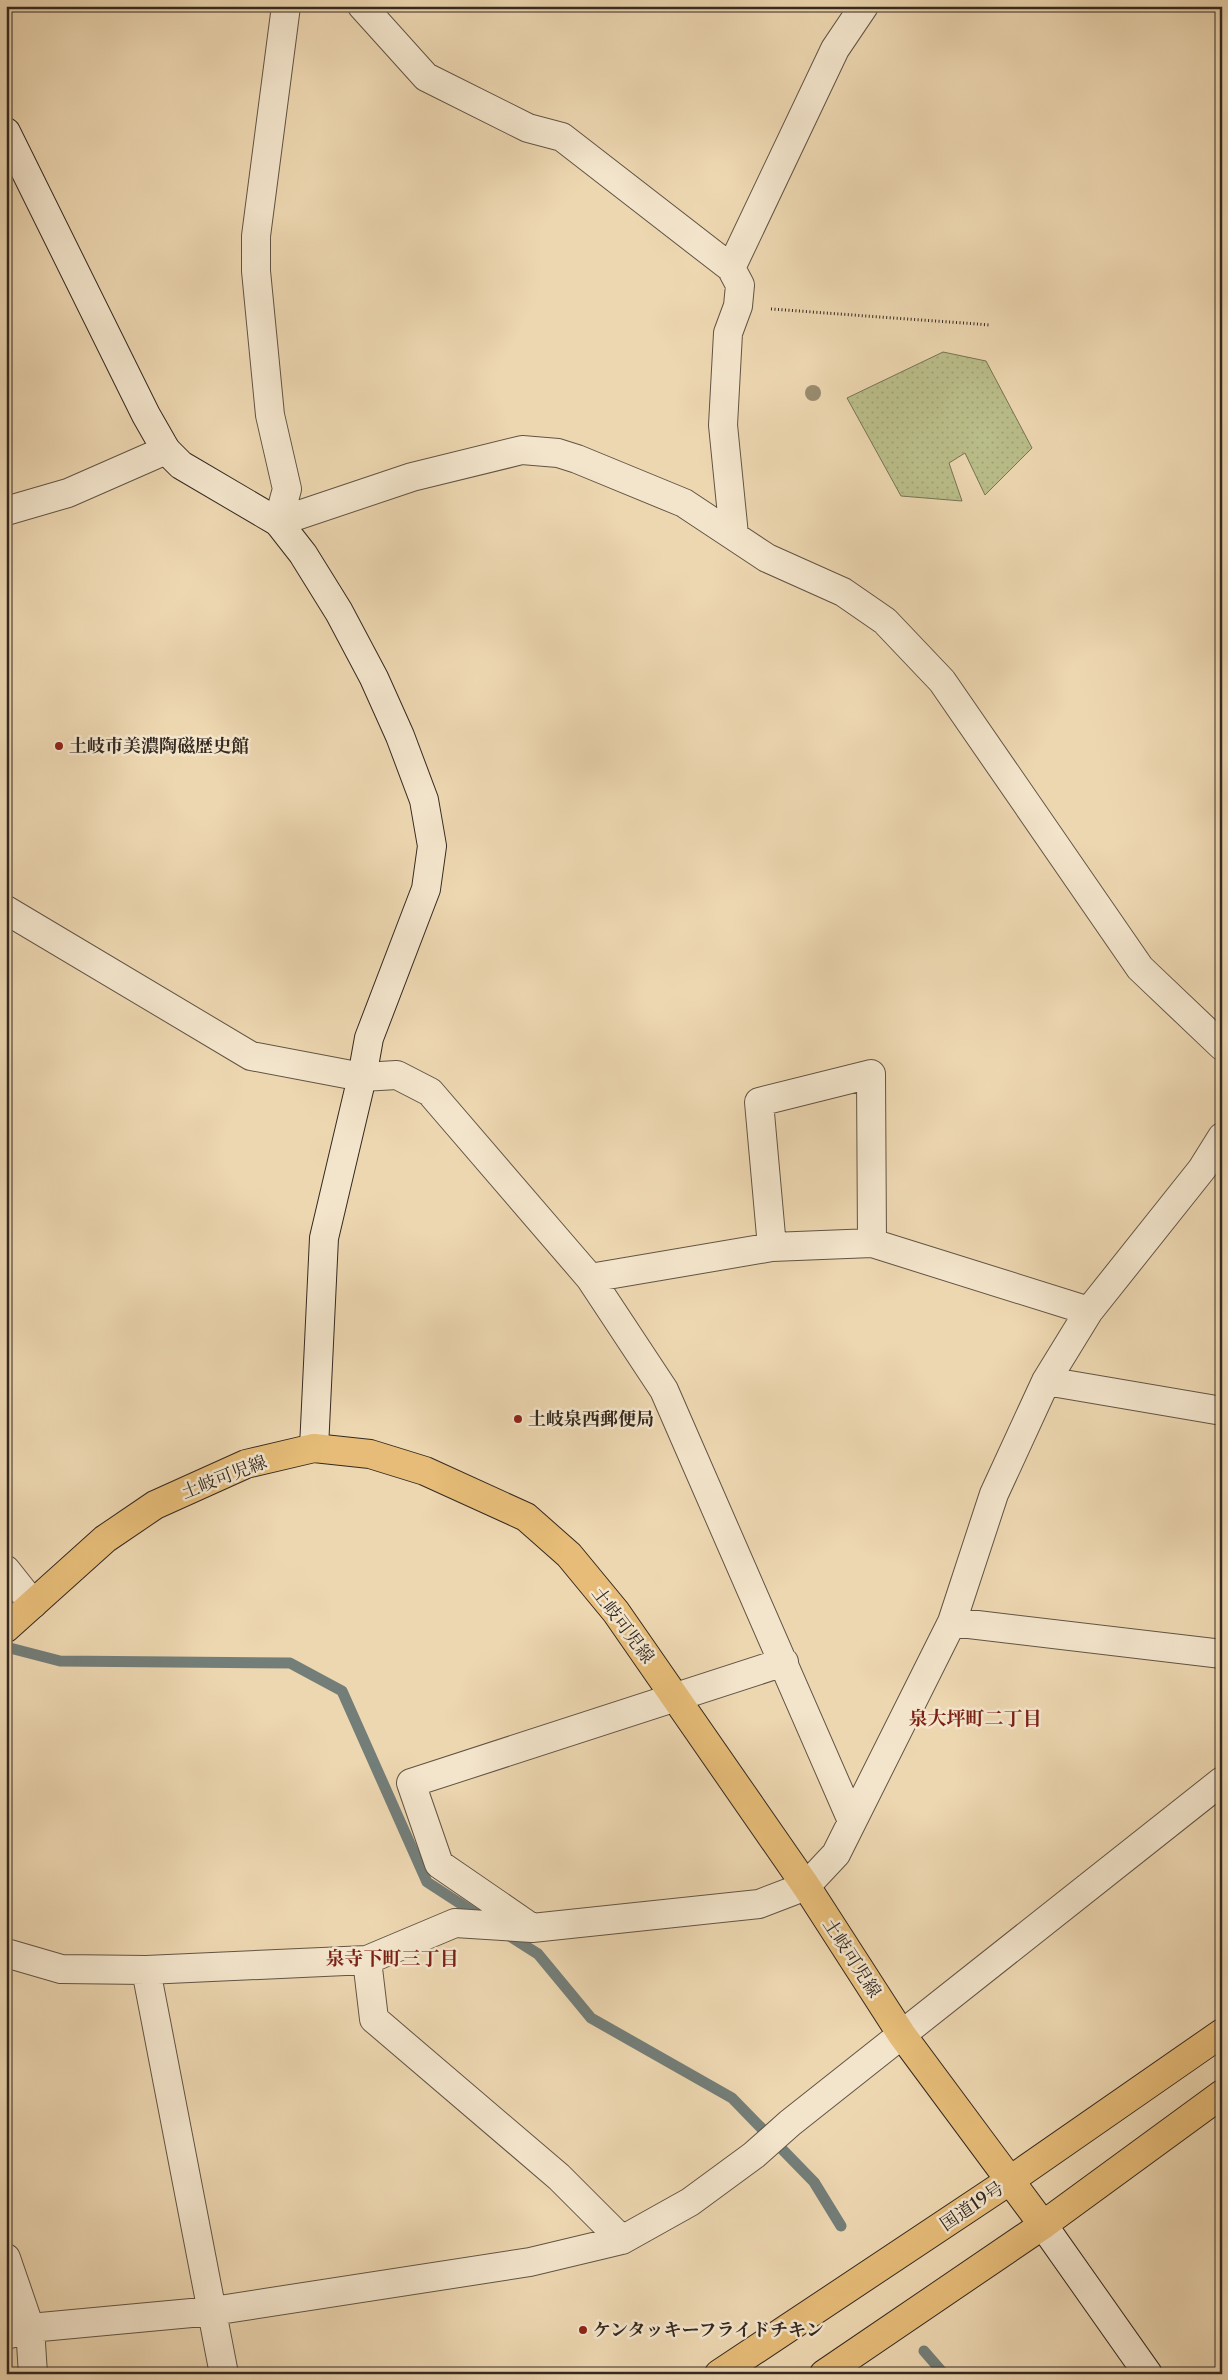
<svg xmlns="http://www.w3.org/2000/svg" width="1228" height="2380" font-family="'Libre Caslon Text','Noto Serif JP',serif">
<defs>
<pattern id="green-dots" width="8" height="8" patternUnits="userSpaceOnUse" patternTransform="scale(1.25)"><rect width="8" height="8" fill="#babe8a"/><path d="M2 2h.1M6 6h.1" fill="none" stroke="#a0a377" stroke-width="1.8" stroke-linecap="round"/></pattern>
</defs>
<rect width="100%" height="100%" fill="#edd7b1"/>
<filter id="stains"><feTurbulence type="fractalNoise" baseFrequency=".004" numOctaves="4"/><feColorMatrix values="0 0 0 0 .2 0 0 0 0 .09 0 0 0 0 .02 0 0 0 .5 -.17"/></filter>
<radialGradient id="worn" r=".72"><stop offset=".6" stop-color="#630" stop-opacity="0"/><stop offset="1" stop-color="#630" stop-opacity=".3"/></radialGradient>
<path fill="url(#green-dots)" stroke="#777455" d="M943 352 986 361 1032 448 985 495 965 453 949 463 962 501 901 496 847 398Z"/>
<g fill="none" stroke-linecap="round" stroke-linejoin="round">
<path stroke="#737e79" stroke-width="11" d="M6 1647 60 1661 290 1663 342 1691 427 1882 484 1919
M505 1933 538 1954 591 2018 732 2098 814 2182 841 2226
M924 2351 944 2374"/>
<g stroke="#625444" stroke-width="30">
<path id="street" d="M362 6 426 77 528 128 562 137 731 268 835 49 864 6
M731 268 740 285 738 306 728 333 723 425 734 535
M6 511 68 493 166 450
M278 522 412 477 522 450 558 453 577 459 684 503 767 558 843 592 885 621 942 681 1140 968 1222 1046
M278 522 287 489 270 415 256 271V236L286 6
M6 910 251 1056 362 1077 397 1075 430 1092 590 1278 664 1390 852 1821
M772 1247 759 1102 871 1074 872 1243
M590 1278 772 1247 872 1243 1089 1311
M1046 1381 1222 1411
M6 1570 33 1604
M952 1622 1222 1654
M532 1928 439 1864 411 1783 784 1662
M6 1953 61 1969 146 1970 367 1960 455 1923 532 1928 759 1904 806 1886 836 1854 952 1622 994 1494 1046 1381 1089 1311 1202 1169 1222 1137
M367 1960 374 2019 559 2177 622 2240
M146 1970 224 2374
M6 2258 30 2328 33 2374
M6 2335 30 2328 213 2311 530 2262 622 2240 690 2202 754 2155 790 2123 1222 1781"/>
</g>
<g stroke="#342920" stroke-width="30">
<path id="secondary" d="M6 132 146 415 166 450 181 465 278 522 303 554 339 612 374 678 400 736 424 800 432 846 426 889 369 1038 362 1077 324 1238 314 1448
M1043 2225 1148 2374"/>
</g>
<g stroke="#342920" stroke-width="30">
<path id="primary" d="M6 1628 105 1539 155 1505 246 1464 314 1448 370 1454 425 1471 526 1517 569 1555 616 1612 806 1886 902 2035 1043 2225"/>
</g>
<g stroke="#342920" stroke-width="30">
<path id="highway" d="M719 2374 1009 2181 1222 2033
M824 2374 1043 2225 1222 2094"/>
</g>
<path stroke="#342920" stroke-width="3" stroke-dasharray="1 2.5" stroke-linecap="butt" d="M771 309 990 325"/>
<use href="#street" stroke="#f3e5cc" stroke-width="28"/>
<use href="#secondary" stroke="#f3e5cc" stroke-width="28"/>
<use href="#primary" stroke="#e6bc78" stroke-width="28"/>
<use href="#highway" stroke="#e6bc78" stroke-width="28"/>
</g>
<circle fill="#9a8c70" cx="813" cy="393" r="8"/>
<g fill="#8f2418" stroke="#f3e5cc" stroke-width="2">
<circle cx="59" cy="746" r="5"/>
<circle cx="518" cy="1419" r="5"/>
<circle cx="583" cy="2330" r="5"/>
</g>
<g text-anchor="middle" dominant-baseline="central" stroke-width="5" stroke-linejoin="round" paint-order="stroke">
<g font-size="18" font-weight="bold" fill="#342920" stroke="#f3e5cc" text-anchor="start">
<text x="69" y="746">土岐市美濃陶磁歴史館</text>
<text x="528" y="1419">土岐泉西郵便局</text>
<text x="593" y="2330">ケンタッキーフライドチキン</text>
</g>
<g font-size="18" fill="#342920" stroke="#f3e5cc">
<text transform="translate(224 1477) rotate(-21)">土岐可児線</text>
<text transform="translate(623 1625) rotate(53)">土岐可児線</text>
<text transform="translate(852 1958) rotate(57)">土岐可児線</text>
<text transform="translate(972 2206) rotate(-34)">国道19号</text>
</g>
<g font-size="19" font-weight="bold" fill="#7a1f14" stroke="#f3e5cc">
<text x="975" y="1718">泉大坪町二丁目</text>
<text x="392" y="1958">泉寺下町三丁目</text>
</g>
</g>
<rect width="1228" height="2380" fill="none" stroke="#edd7b1" stroke-width="25"/>
<rect x="8" y="8" width="1213" height="2365" fill="none" stroke="#342920" stroke-width="2.5"/>
<rect x="12" y="12" width="1203" height="2355" fill="none" stroke="#342920"/>
<rect width="100%" height="100%" filter="url(#stains)"/>
<rect width="100%" height="100%" fill="url(#worn)"/>
</svg>
